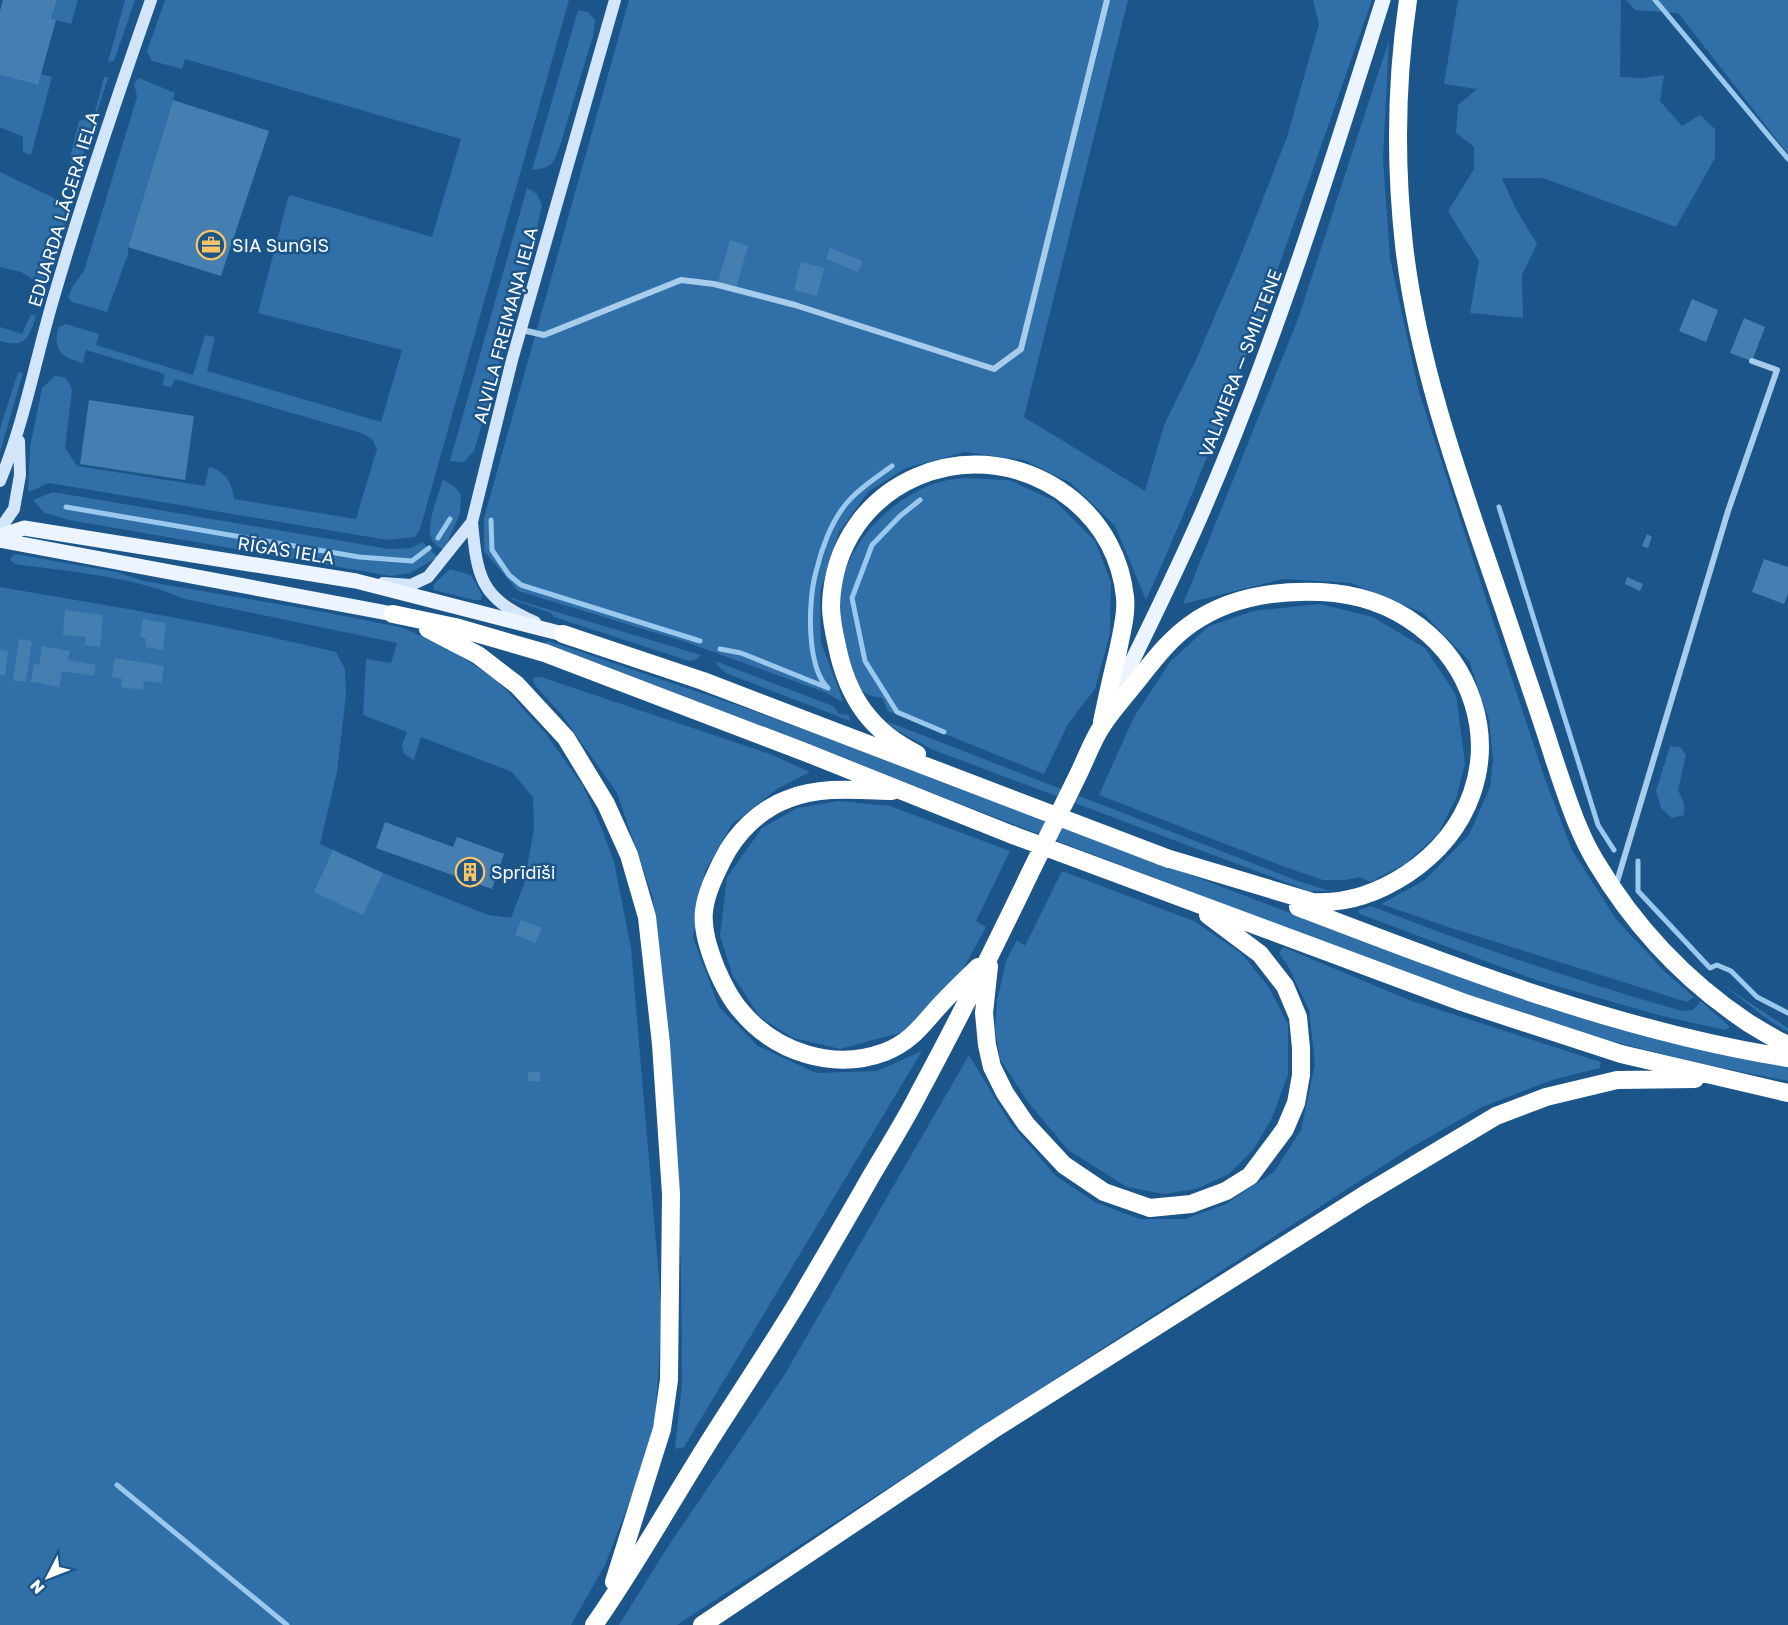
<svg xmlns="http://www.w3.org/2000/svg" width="1788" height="1625" font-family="'Golos Text',sans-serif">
<rect width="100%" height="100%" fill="#1c5589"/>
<path fill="#306fa7" d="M57 0H78L71 24 51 19Z
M125 0H135L114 61 108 62Z
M165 0H569L420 529 415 537 387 540 49 483C41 485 36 491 28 491L30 447 42 388 55 376 64 377 70 384 72 391 65 448 77 466 205 486 209 467C226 472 232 482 234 499L356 519 377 449 372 439 361 433 175 379 171 387 162 385 165 374 86 350 83 363C62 357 53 351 58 328L66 324 99 334 96 345 193 375 205 335 215 337 207 371 381 422 402 350 258 313 288 198 290 195 432 237 461 139 185 59 182 69 152 61 147 51Z
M629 0H1128L1024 417 1145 491 1164 425 1195 362 1239 260 1287 137 1319 24 1313 0H1372C1301 201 1235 405 1146 600L1115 526 1071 483 1024 460 965 452 906 468 869 491 839 532 820 592 821 643 841 695 842 702 827 693 686 642 518 591 484 551V518Z
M1458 0H1621L1620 77 1642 78 1664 75 1660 101 1682 126 1700 115 1715 129V158L1676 227 1543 178H1502L1516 209 1537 244 1522 275 1523 318 1470 313 1479 261 1448 211 1474 169V147L1456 133 1458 105 1477 89 1444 84Z
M1626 0H1788V154L1678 13 1635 10Z
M578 10 588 12 595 20 593 36 559 149C552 166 551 168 532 170Z
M1389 40 1383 158 1390 258 1419 392 1510 673 1545 779 1572 850 1616 919 1664 971 1694 997 1687 1002 1451 928 1381 904 1425 880 1469 835 1490 787 1493 761 1489 720 1469 661 1423 613 1351 583 1283 579 1183 604 1298 319Z
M41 74 52 77 31 155 23 152V137L0 127V75L37 85Z
M104 77H107L108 78 81 161 77 166 71 167 70 158 79 121 94 116Z
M139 78 175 93 128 247V254L107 312 72 302 68 297 73 286 84 271 137 97 134 83Z
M0 172 56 199 67 216 39 306 35 281 21 272 0 267Z
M527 188 537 194 542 205 531 256 474 451 464 462 450 461Z
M31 314 36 316C29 337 26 349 0 341V327L22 334Z
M18 372 23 373 0 452V429Z
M964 478 1009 480 1055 501 1095 541 1111 582 1110 633 1095 689 1068 724 1044 774 888 711 882 698C855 694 855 684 848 661 839 632 835 595 847 566 863 528 898 496 936 483 945 480 955 479 964 478Z
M443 480 454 486 461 495 460 513 444 550C438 547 433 544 431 537 426 524 439 493 443 480Z
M53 492 389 549 411 548 422 542 438 557 410 573 390 576 69 520 45 513 33 500Z
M16 554 116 572 144 581 324 612 404 628 451 650 497 680 546 734 583 786 602 829 614 862 631 948 662 1313 654 1438 605 1565 571 1625H0V587C112 606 225 625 336 652L345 669 346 695 337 772 320 844 383 873 488 915 511 918 524 884 534 828 533 797 512 772 421 737 414 760 404 754 402 745 407 732 363 715 366 659 391 663 397 643 185 599C132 576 72 572 15 564L10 560 12 556Z
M450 569 471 575 482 595 481 600H474L434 590 433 585Z
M511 597 520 601 701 655 695 660 689 661 554 617 551 613 513 600Z
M1320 604 1373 617 1425 648 1456 695 1465 763 1457 796 1438 834 1405 864 1370 882 1360 877 1346 880H1323L1285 867 1099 795 1134 717 1170 662 1209 626 1253 611Z
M549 641 754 711 931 776 1306 919 1788 1066V1081L1698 1063 1599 1038 1496 1005 1299 933 545 646V643Z
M715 661 833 706 839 714 849 715 850 721 726 673 718 666Z
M541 677 770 754 810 772 777 789 732 824 705 871 693 938 719 1007 758 1046 816 1073 877 1071 922 1051 684 1447 675 1449 682 1384 681 1268 675 1161 653 898 617 793 562 715 534 684 533 678Z
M886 721 1301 882 1330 891H1309L931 749 898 731Z
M1670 746 1680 747 1686 755 1678 790 1684 804V815L1672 818 1661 808 1656 791Z
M839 801 890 806 1010 851 976 921 986 927 954 986 907 1031 840 1049 793 1038 760 1017 733 976 720 936 727 877 762 828 797 808Z
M1062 871 1194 921 1241 953 1268 986 1288 1024V1075L1271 1120 1253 1150 1229 1174 1196 1189 1164 1194 1127 1187 1068 1150 1028 1102 1000 1059 995 1028 997 1001 1006 961 1017 940 1025 946Z
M1371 906C1473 946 1577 981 1682 1011L1693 1010 1701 1001 1730 1027 1725 1030 1662 1016 1536 980 1360 914 1358 910Z
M1283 947 1409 1000 1601 1062 1600 1068 1552 1080 1482 1107 1412 1147 677 1625H619L667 1548 785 1374 969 1055 1010 1123 1056 1176 1095 1202 1140 1219H1185L1226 1204 1274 1172 1301 1130 1315 1064 1309 1010 1288 966 1279 953Z
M1723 985 1788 1028V1032L1771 1022Z"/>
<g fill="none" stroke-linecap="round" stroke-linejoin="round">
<path stroke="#9ac8ee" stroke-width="5" d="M1655 0 1788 159
M920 500 900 516 872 545 852 598 865 661 897 712 944 732
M66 507 359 557 412 561 429 548
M1499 507 1598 825 1614 850
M491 520 492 550 509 575 521 585 700 641
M438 538 450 519
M720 649 741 653 828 688C806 667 808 600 816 572 821 550 831 522 846 504 858 489 876 478 892 466
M1638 861V891L1710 968 1717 965 1731 971 1757 997 1788 1013
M117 1485 287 1625"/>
</g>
<path fill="#457fb2" d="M3 0H57L51 19 56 20 38 85 0 75V11Z
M173 100 269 131 221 276 128 247Z
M730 240 748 246 736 288 718 282Z
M830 248 863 261 858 272 826 259Z
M801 262 824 268 817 296 794 290Z
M1692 299 1718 310 1706 342 1679 331Z
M1744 318 1765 327 1752 361 1730 353Z
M89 400 194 416 185 480 80 464Z
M1647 534 1652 537 1648 548 1642 546Z
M1764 559 1788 567V594L1784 604 1752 592Z
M1627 577 1643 584 1640 591 1625 584Z
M65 610 103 615 100 647 85 645 86 637 63 635Z
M143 619 166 623 163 650 146 647V639L140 637Z
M19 639 32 641 26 682 13 680Z
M42 646 70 651 68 660 96 665 94 676 62 671 59 687 31 682 34 664 39 665Z
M0 650 8 651 5 675H0Z
M115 658 164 666 161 683 144 681 143 690 121 687 122 679 112 677Z
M385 822 453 847 457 837 504 854 492 889 376 848Z
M333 850 383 873 363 915 314 892Z
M521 920 542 928 535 943 515 935Z
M528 1072H540V1081H528Z"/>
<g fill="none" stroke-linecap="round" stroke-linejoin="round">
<path stroke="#a7ccec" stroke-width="6" d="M522 330 544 335 681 280 714 284 795 305 994 369 1021 349 1107 0
M1616 885 1728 511 1777 370 1752 361"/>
<path stroke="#d3e6f9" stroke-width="12" d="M0 481C25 421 36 356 55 293 84 194 117 97 151 0
M472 522C477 577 480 598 535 622
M0 529 14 509 20 475 19 441
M383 583 411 585 428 577 472 522 512 360 615 0"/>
<path stroke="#ecf5ff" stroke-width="15" d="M0 536 24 528 356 581 563 634
M0 540 393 614
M1110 707C1142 640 1176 574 1205 506 1276 341 1329 171 1383 0"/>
<path stroke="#fff" stroke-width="18" d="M1408 0C1396 81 1395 163 1404 245 1420 385 1475 520 1519 654 1531 689 1543 724 1554 759 1566 794 1577 831 1596 862 1634 926 1686 981 1747 1022 1760 1030 1774 1039 1788 1045
M393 614 455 627 545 653 802 751 1010 834 1462 1002 1621 1054 1788 1093
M428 629 478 655 517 685 566 738 606 804 629 855 647 917 661 1044 671 1194 669 1380 662 1429 614 1582
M563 634 703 681 1169 859
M917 754C870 731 847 696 837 646 834 633 831 619 831 606 834 480 978 422 1073 500 1103 525 1121 559 1125 597 1127 615 1121 634 1118 651 1112 675 1107 698 1102 722
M892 791C857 790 821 786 788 799 760 809 736 833 723 859 715 875 706 893 704 911 702 930 709 950 716 968 722 982 731 1000 741 1011 776 1053 834 1071 885 1052 913 1041 923 1023 943 1002 954 990 966 979 978 967
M1298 907C1458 968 1618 1031 1788 1058
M989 966 984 1013 987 1045 992 1067 1005 1093 1026 1124 1064 1165 1104 1192 1150 1208 1191 1204 1226 1191 1250 1176 1285 1129 1296 1103 1301 1075V1048L1298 1017 1285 986 1260 954 1208 915
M594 1625C634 1568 668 1507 705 1448 737 1397 771 1347 802 1295 825 1256 848 1217 870 1178 887 1149 905 1121 920 1091 959 1019 995 946 1030 873 1046 840 1062 807 1078 775 1086 759 1092 741 1102 726 1113 709 1128 693 1141 676 1156 657 1171 638 1191 624 1229 597 1275 590 1321 592 1477 599 1541 784 1407 874 1378 893 1348 904 1313 902L1160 856
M702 1625 991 1431 1364 1195 1496 1116 1546 1097 1617 1080 1695 1079"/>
</g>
<defs>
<g id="office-ring" transform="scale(1.5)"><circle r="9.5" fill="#1c5589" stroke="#fcc465" stroke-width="1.5"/><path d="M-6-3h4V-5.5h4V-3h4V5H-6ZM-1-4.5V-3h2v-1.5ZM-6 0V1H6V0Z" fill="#fcc465"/></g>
<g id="building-ring" transform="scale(1.5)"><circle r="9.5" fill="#1c5589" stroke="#fcc465" stroke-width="1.5"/><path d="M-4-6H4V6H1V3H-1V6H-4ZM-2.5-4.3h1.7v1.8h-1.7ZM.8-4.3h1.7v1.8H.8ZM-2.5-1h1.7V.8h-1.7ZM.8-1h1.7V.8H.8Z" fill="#fcc465"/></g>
</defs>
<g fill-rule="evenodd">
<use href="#office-ring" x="211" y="245"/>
<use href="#building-ring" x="470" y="872"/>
</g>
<g text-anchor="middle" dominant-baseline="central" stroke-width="5" stroke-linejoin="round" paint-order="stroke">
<g font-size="18" fill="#fff" stroke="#1c5589">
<text transform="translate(63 209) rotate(-73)">EDUARDA LĀCERA IELA</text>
<text transform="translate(505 325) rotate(-75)">ALVILA FREIMAŅA IELA</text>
<text transform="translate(1240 363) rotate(-69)">VALMIERA — SMILTENE</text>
<text transform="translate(286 550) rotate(9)">RĪGAS IELA</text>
</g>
<g font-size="18" fill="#fff" stroke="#1c5589" text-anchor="start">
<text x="232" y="245">SIA SunGIS</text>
<text x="491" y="872">Sprīdīši</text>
</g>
</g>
<g transform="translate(48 1577) rotate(228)" stroke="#1c5589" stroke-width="4.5" paint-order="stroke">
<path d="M0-4.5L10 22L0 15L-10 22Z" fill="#ffffff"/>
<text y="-9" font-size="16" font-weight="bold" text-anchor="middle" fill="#ffffff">N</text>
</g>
</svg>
